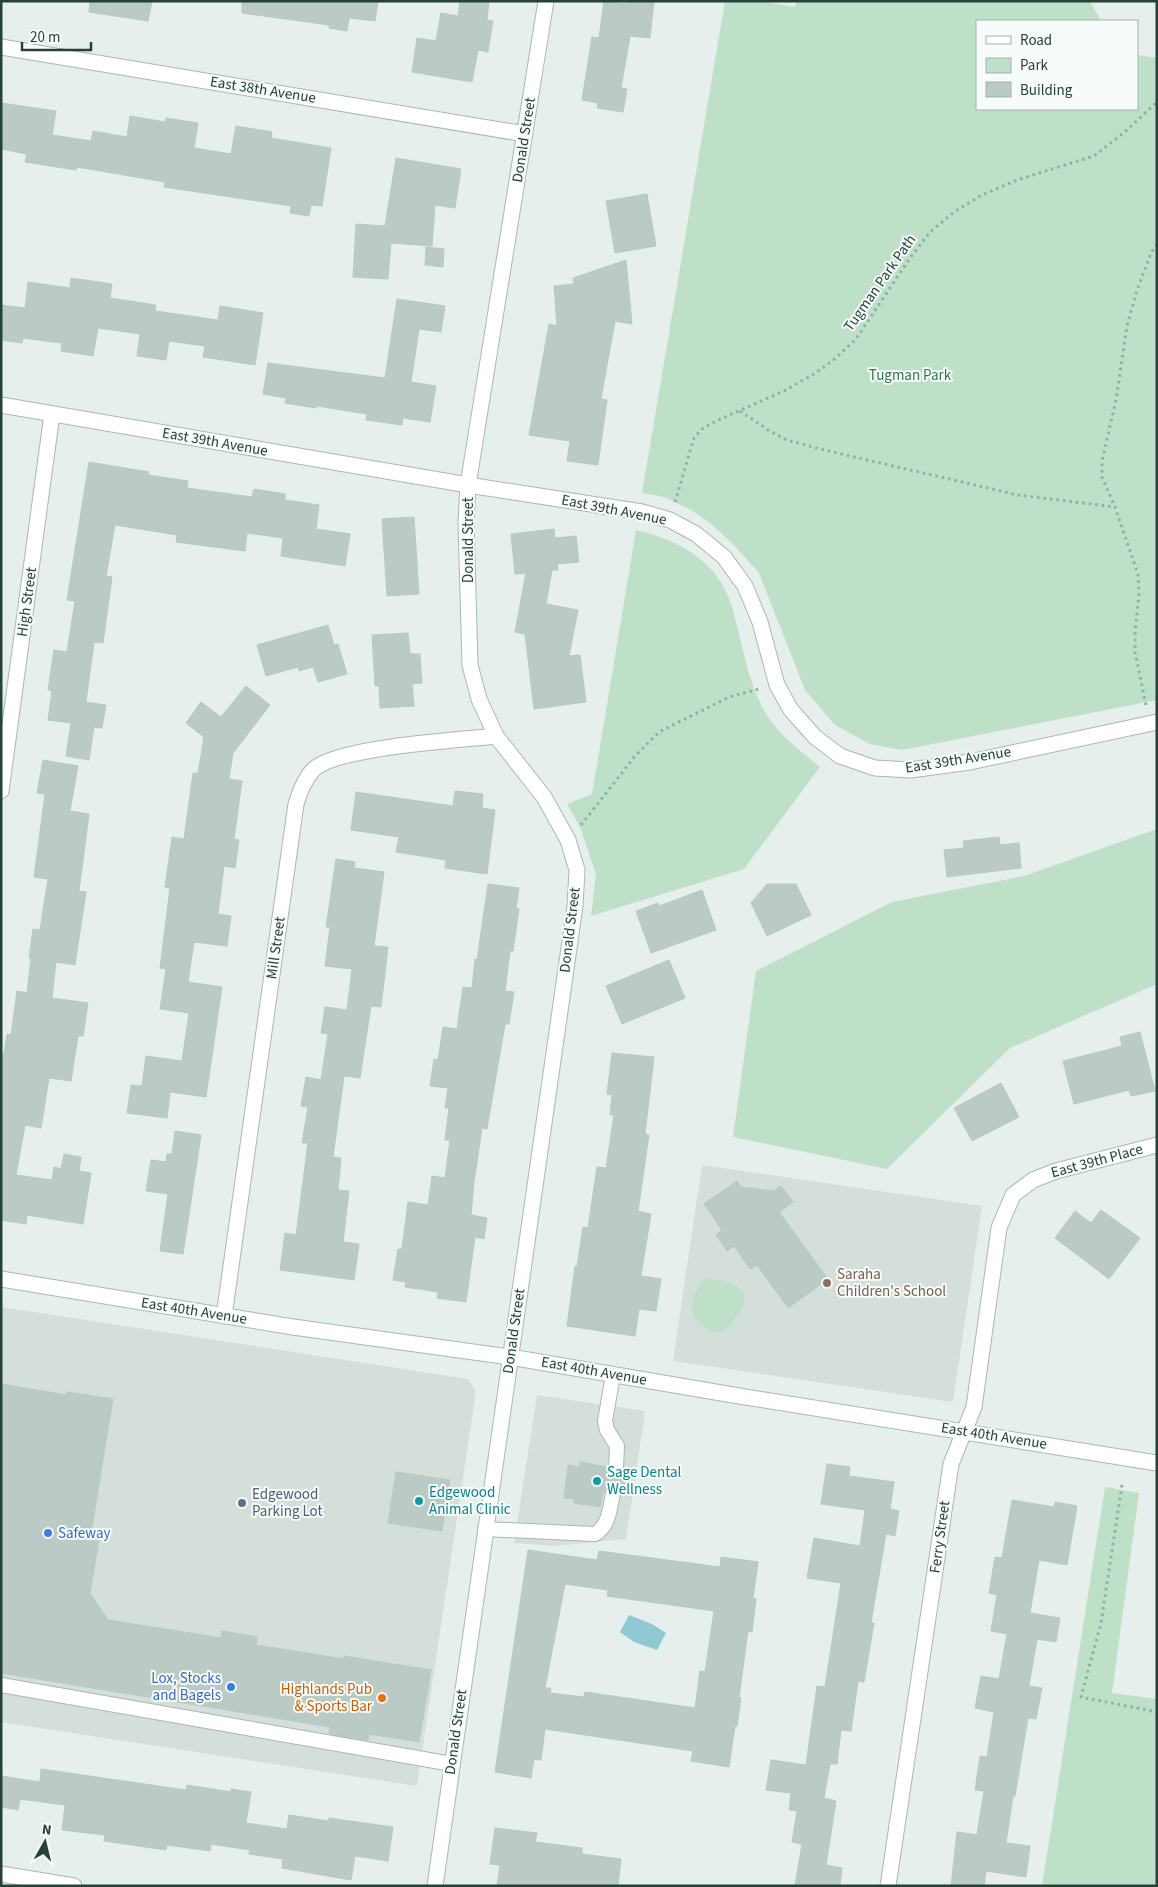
<svg xmlns="http://www.w3.org/2000/svg" width="1158" height="1887" font-family="'Source Sans 3',sans-serif">
<rect width="100%" height="100%" fill="#e6efeb"/>
<path fill="#d4dfda" d="M702 1165 982 1206 953 1402 673 1361Z
M1 1307 468 1379 476 1391 417 1786 1 1722Z
M537 1395 645 1411 626 1539 554 1546 514 1543Z"/>
<path fill="#bfe0c8" d="M725 1H759L795 7 796 1H1090L1101 21H977V109H1137V55L1157 58V700L902 750 869 744 834 724 805 690 759 573 733 544 710 523 691 510 664 497 642 493Z
M636 530C676 539 716 560 730 601 742 637 745 676 764 710 777 734 799 750 820 767L744 869 591 916 596 874 580 827 567 804 592 794Z
M1157 829V984L1010 1048 887 1169 733 1137 756 971 892 902 1024 876Z
M705 1278C734 1281 760 1290 734 1320 729 1325 727 1331 719 1332 712 1332 707 1329 702 1325 696 1321 692 1316 692 1309 692 1298 697 1286 705 1278Z
M1105 1487 1139 1493 1112 1693 1157 1699V1886H1042Z"/>
<path fill="#8ec9d4" d="M629 1615 652 1624 666 1633 657 1650 634 1642 620 1632Z"/>
<path fill="#bbcac4" stroke="#b8c9c2" fill-rule="evenodd" d="M90 1H152L148 21 89 12Z
M242 1H378L375 21 349 18 347 31 329 28V25L242 13Z
M460 1H489L487 20 493 21 488 52 478 50 472 82 412 72 417 38 436 41 441 13 458 16Z
M604 1 626 4 627 1H654L650 38 630 36 621 88 627 89 623 112 597 108 598 103 582 100 592 37 599 38Z
M1 103 56 111 52 135 91 141 93 131 127 137 130 116 165 122 166 118 198 123 194 148 231 154 236 126 272 132 271 138 331 148 322 206 311 205 309 216 290 213 291 206 164 187 165 182 77 167 76 170 25 162 27 154 1 149Z
M396 158 461 169 455 208 435 205 432 246 391 243 388 279 353 277 356 224 385 226Z
M647 194 656 246 615 253 606 201Z
M426 247 444 249 443 267 425 265Z
M626 260 632 324 615 321 601 399 607 400 598 465 567 461 570 441 529 435 549 324 557 326 554 286 574 284 573 278Z
M71 278 112 284 110 298 156 305 155 311 218 320 220 306 263 313 255 365 203 357 205 346 169 341 166 360 137 356 140 334 98 328 93 356 61 351 62 343 23 338 22 343 1 340V305L25 308 28 282 70 288Z
M397 299 445 306 441 332 419 329 411 382 436 386 430 422 403 418 402 425 366 420 367 414 317 406 316 408 285 403 286 398 263 394 268 363 385 378Z
M89 462 149 472 148 475 188 481 187 488 252 497 254 489 285 494V500L319 505 316 529 350 534 345 566 281 556 283 538 247 533 245 551 176 542 177 535 115 525 106 576 112 577 103 643 94 642 86 702 106 705 102 728 94 727 89 760 66 756 71 723 48 720 52 691 48 690 54 650 67 652 75 601 67 600Z
M414 517 419 594 387 596 382 519Z
M554 529 555 538 576 536 579 562 557 564 558 570H552L546 604 578 610 569 656 580 655 586 702 534 709 525 634 515 632 526 573 515 574 511 534Z
M328 625 334 645 338 644 347 674 318 682 313 667 299 671 298 667 266 676 257 645Z
M408 633 410 654H420L422 683 412 684 414 706 380 708 379 686H375L372 635Z
M246 686 270 705 233 753 229 779 242 781 234 839 239 840 235 868 224 866 218 914 231 916 227 946 194 942 188 982 222 987 206 1097 170 1092 167 1118 127 1113 131 1085 142 1086 146 1056 182 1061 189 1013 160 1009 166 969 160 968 170 888 165 887 172 837 184 839 193 773H198L204 737 186 723 201 702 221 717Z
M43 760 78 766 70 811 89 814 79 891 86 892 75 965 56 962 52 998 88 1003 83 1036H78L71 1081 49 1078 41 1128 25 1125 16 1175 52 1180 54 1167 61 1169 64 1154 81 1157 79 1171 91 1173 83 1224 27 1215 26 1224 1 1220V1053L4 1054 7 1034 11 1035 17 991 27 993 31 958H29L33 929 40 930 48 879 34 877 45 794 37 793Z
M455 791 483 794 482 808 495 810 487 874 445 868 446 860 396 852 399 837 351 830 356 792 453 806Z
M999 837 1000 845 1019 843 1021 868 947 877 944 850 964 848 963 841Z
M336 859 355 862 354 868 384 872 374 946 388 947 381 1007 371 1006 360 1078 344 1076 333 1157 341 1158 338 1190 349 1191 343 1242 359 1244 354 1280 280 1270 285 1233 296 1235 308 1143H302L308 1107 301 1106 306 1077 321 1080 328 1034 321 1033 325 1007 347 1010 352 969 325 966 330 927H326Z
M488 884 519 888 516 909H519L513 951H510L505 991 514 992 509 1024H505L487 1129 482 1128 474 1182 471 1215 487 1218 484 1239 475 1237 466 1302 437 1298 438 1292 405 1287 406 1282 393 1280 398 1249H402L408 1202 428 1205 432 1176 445 1178 450 1140H445L449 1108H445L448 1088 430 1086 434 1059 438 1060 443 1027 457 1029 463 987 472 988 475 959 477 960Z
M767 884H796L811 915 767 936 751 903Z
M702 890 716 930 651 953 636 911 658 903 659 906Z
M669 960 685 998 622 1024 606 986Z
M1140 1032 1155 1091 1131 1096 1129 1090 1074 1104 1063 1061 1122 1046 1120 1037Z
M612 1053 654 1057 645 1134 649 1135 638 1211 651 1214 641 1276 661 1279 656 1311 639 1309 635 1336 567 1326 575 1266 577 1267 583 1227 588 1228 597 1167 606 1168 614 1115H610L612 1095 607 1094Z
M1001 1083 1019 1117 972 1141 954 1108Z
M175 1131 201 1135 183 1254 160 1251 168 1194 146 1191 151 1160 166 1162 167 1154H172Z
M737 1181 741 1187 773 1191 781 1186 793 1202 779 1212 828 1279 788 1308 757 1265 750 1269 734 1246 727 1251 716 1235 722 1230 704 1204Z
M1101 1210 1140 1238 1109 1279 1055 1238 1075 1211 1091 1223Z
M1 1384 66 1395 67 1392 113 1399 91 1533 100 1534 90 1593 108 1620 221 1638 222 1631 257 1637 256 1645 344 1659V1656L431 1670 419 1742 369 1734 368 1740 329 1734 330 1727 1 1673Z
M580 1462 607 1467 609 1472 615 1477 620 1475 625 1469 630 1470 626 1495H622L619 1487 614 1484 610 1485 604 1492H603L600 1507 574 1503V1499L564 1498 568 1465 579 1467Z
M827 1464 850 1467 849 1476 894 1482 890 1509 899 1511 895 1536 886 1534 871 1623H874L864 1682 858 1681 851 1731 841 1730 837 1764H830L824 1798 836 1801 826 1865 842 1868 840 1886H795L802 1844 792 1842 797 1811 789 1810 791 1793 766 1790 771 1760 806 1765 817 1686 825 1687 841 1583 807 1578 814 1538 860 1546 865 1510 821 1504Z
M396 1472 450 1480 442 1531 388 1523Z
M1012 1500 1054 1507 1055 1502 1077 1506 1067 1565 1039 1560 1030 1613 1060 1618 1056 1642 1037 1639 1029 1686 1042 1688 1036 1719 1028 1718 1015 1796H1013L1006 1843 1030 1846 1026 1877 986 1871 984 1886H951L957 1832 977 1835 984 1791 975 1790 980 1756 987 1757 994 1712 975 1708 981 1676 999 1679 1007 1634 991 1631 997 1595 989 1593 995 1557 1002 1558Z
M528 1550 597 1560 599 1551 720 1567 721 1557 758 1562 753 1598 756 1599 752 1632 748 1631 739 1697 741 1698 737 1726H735L729 1767 691 1761 693 1751 545 1729 541 1760 534 1759 531 1778 495 1772ZM565 1584 608 1590 607 1596 714 1611 705 1672 700 1671 695 1708 585 1692 584 1697 550 1693 551 1688H545Z
M41 1769 186 1790 187 1785 231 1792V1789L251 1792 246 1823 287 1829 289 1815 329 1821V1818L393 1827 388 1861 355 1856 351 1880 282 1868 283 1859 249 1854 250 1850 211 1844 210 1851 167 1845 166 1850 104 1841 105 1835 62 1830 65 1805 20 1799 18 1810 1 1807V1776L40 1782Z
M495 1828 537 1833 535 1842 582 1848V1854L621 1859 618 1886H497L500 1865 490 1864Z"/>
<g fill="none" stroke-linecap="round" stroke-linejoin="round">
<g stroke="#a8b8b2" stroke-width="16">
<path id="lane" d="M613 1375 605 1421 607 1430 617 1446 616 1468
M485 1529 595 1534C609 1526 610 1508 613 1493
M1 1685 452 1764"/>
</g>
<g stroke="#a8b8b2" stroke-width="17">
<path id="street" d="M1 47 525 134
M1 405 468 485 642 512 670 520 696 534 724 557 745 586 760 622 777 685 791 710 815 737 840 756 875 768 910 770 970 762 1157 722
M1 791 52 414
M224 1316 296 804C300 792 304 780 313 770 335 747 460 740 496 736
M1 1874 74 1886
M888 1886 951 1464 974 1407 999 1228 1013 1195 1033 1180 1056 1171 1157 1145"/>
</g>
<g stroke="#a4bbb3" stroke-width="17">
<path id="secondary" d="M1 1279 293 1327 510 1357 739 1396 1157 1463
M435 1886 575 906 577 870 568 840 544 797 496 736 479 699 470 665 466 522 468 485 546 1"/>
</g>
<path stroke="#86b3a5" stroke-width="3" stroke-dasharray="2.5 4" stroke-linecap="butt" d="M740 411 768 430 787 440 820 449 1018 495 1115 507
M675 502 694 438 702 429 716 421 784 391 814 374 836 358 856 339 910 258 930 232 954 212 980 196 1017 180 1094 156 1127 130 1157 102
M1146 705 1135 652V632L1139 594 1138 574 1115 507 1102 477V461L1116 400 1127 326 1137 290 1151 253 1157 244
M581 825 635 756 659 732 729 697 759 689
M1122 1485 1101 1623 1081 1697 1157 1712"/>
<use href="#lane" stroke="#fff" stroke-width="14"/>
<use href="#street" stroke="#fff" stroke-width="15"/>
<use href="#secondary" stroke="#fff" stroke-width="15"/>
</g>
<circle fill="#8d6e63" stroke="#f7fbf9" stroke-width="2" cx="827" cy="1283" r="5"/>
<g fill="#0f9aa8" stroke="#f7fbf9" stroke-width="2">
<circle cx="597" cy="1481" r="5"/>
<circle cx="419" cy="1501" r="5"/>
</g>
<circle fill="#5c6f8a" stroke="#f7fbf9" stroke-width="2" cx="242" cy="1503" r="5"/>
<g fill="#3f7fe0" stroke="#f7fbf9" stroke-width="2">
<circle cx="48" cy="1533" r="5"/>
<circle cx="231" cy="1687" r="5"/>
</g>
<circle fill="#e8710a" stroke="#f7fbf9" stroke-width="2" cx="382" cy="1698" r="5"/>
<g text-anchor="middle" dominant-baseline="central" stroke-width="4" stroke-linejoin="round" paint-order="stroke">
<g font-size="15" fill="#24423a" stroke="#f7fbf9">
<text transform="translate(263 90) rotate(9)">East 38th Avenue</text>
<text transform="translate(524 140) rotate(-81)">Donald Street</text>
<text transform="translate(880 283) rotate(-55)">Tugman Park Path</text>
<text transform="translate(215 442) rotate(10)">East 39th Avenue</text>
<text transform="translate(614 510) rotate(11)">East 39th Avenue</text>
<text transform="translate(468 540) rotate(-90)">Donald Street</text>
<text transform="translate(27 602) rotate(-82)">High Street</text>
<text transform="translate(958 760) rotate(-9)">East 39th Avenue</text>
<text transform="translate(570 930) rotate(-83)">Donald Street</text>
<text transform="translate(276 948) rotate(-82)">Mill Street</text>
<text transform="translate(1097 1161) rotate(-15)">East 39th Place</text>
<text transform="translate(194 1311) rotate(9)">East 40th Avenue</text>
<text transform="translate(514 1331) rotate(-82)">Donald Street</text>
<text transform="translate(594 1371) rotate(10)">East 40th Avenue</text>
<text transform="translate(994 1436) rotate(9)">East 40th Avenue</text>
<text transform="translate(940 1537) rotate(-82)">Ferry Street</text>
<text transform="translate(456 1732) rotate(-82)">Donald Street</text>
</g>
<g font-size="15" fill="#2d7a4b" stroke="#f7fbf9">
<text x="910" y="375">Tugman Park</text>
</g>
<g font-size="15" fill="#785e54" stroke="#f7fbf9" text-anchor="start">
<text x="837" y="1274">Saraha<tspan x="837" dy="17">Children's School</tspan></text>
</g>
<g font-size="15" fill="#0d838f" stroke="#f7fbf9" text-anchor="start">
<text x="607" y="1472">Sage Dental<tspan x="607" dy="17">Wellness</tspan></text>
<text x="429" y="1492">Edgewood<tspan x="429" dy="17">Animal Clinic</tspan></text>
</g>
<g font-size="15" fill="#4e5e75" stroke="#f7fbf9" text-anchor="start">
<text x="252" y="1494">Edgewood<tspan x="252" dy="17">Parking Lot</tspan></text>
</g>
<g font-size="15" fill="#366cbe" stroke="#f7fbf9" text-anchor="start">
<text x="58" y="1533">Safeway</text>
<text x="221" y="1678" text-anchor="end">Lox, Stocks<tspan x="221" dy="17">and Bagels</tspan></text>
</g>
<g font-size="15" fill="#c56008" stroke="#f7fbf9" text-anchor="end">
<text x="372" y="1689">Highlands Pub<tspan x="372" dy="17">&amp; Sports Bar</tspan></text>
</g>
</g>
<rect width="1158" height="1887" fill="none" stroke="#24423a" stroke-width="5"/>
<rect x="976" y="20" width="162" height="90" fill="#f7fbf9" stroke="#a3b1ad"/>
<rect x="986" y="36" width="25" height="8" fill="#ffffff" stroke="#a3b1ad"/>
<text x="1020" y="45" font-size="15" fill="#24423a">Road</text>
<rect x="986" y="58" width="25" height="15" fill="#bfe0c8" stroke="#a3b1ad"/>
<text x="1020" y="70" font-size="15" fill="#24423a">Park</text>
<rect x="986" y="82" width="25" height="15" fill="#bbcac4" stroke="#a3b1ad"/>
<text x="1020" y="95" font-size="15" fill="#24423a">Building</text>
<g transform="translate(45 1842) rotate(8)" stroke="#f7fbf9" stroke-width="4" paint-order="stroke">
<path d="M0-4L9 19L0 12L-9 19Z" fill="#24423a"/>
<text y="-8" font-size="14" font-weight="bold" text-anchor="middle" fill="#24423a">N</text>
</g>
<path d="M22 42v8h69v-8" fill="none" stroke="#24423a" stroke-width="2.5"/>
<text x="30" y="42" font-size="15" fill="#24423a" stroke="#f7fbf9" stroke-width="4" paint-order="stroke">20 m</text>
</svg>
